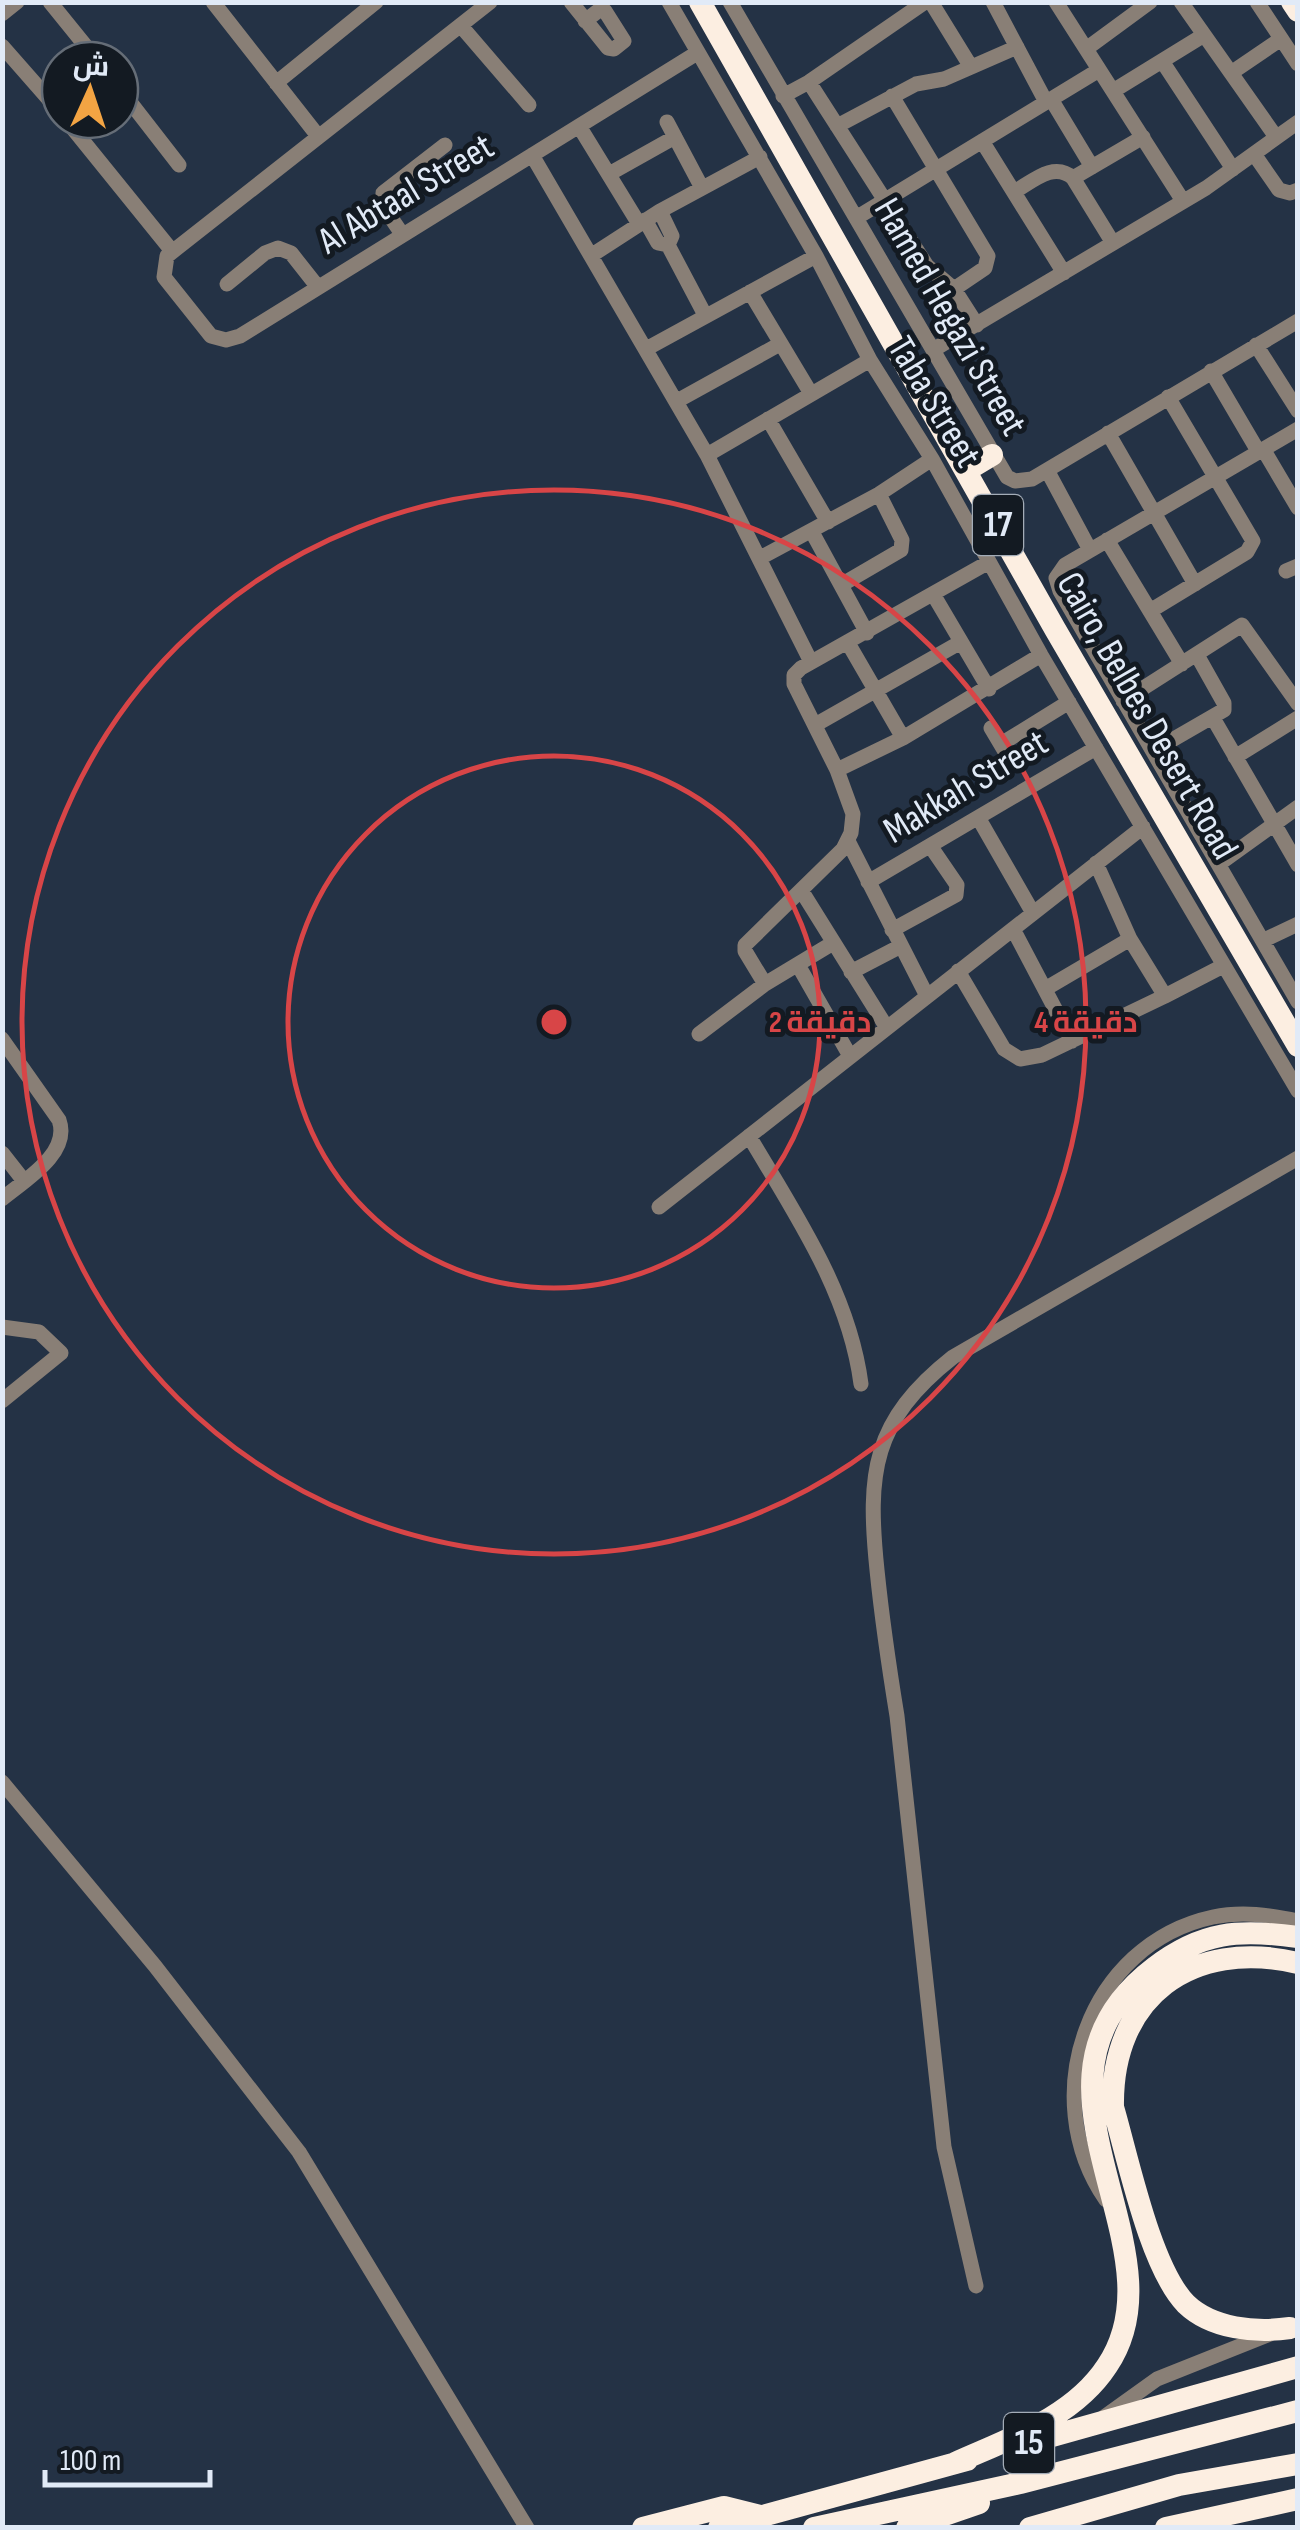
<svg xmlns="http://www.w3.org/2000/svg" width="1300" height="2530" font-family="'Sofia Sans Condensed',Cairo,sans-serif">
<rect width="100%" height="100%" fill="#243245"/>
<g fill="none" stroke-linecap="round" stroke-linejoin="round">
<path stroke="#897f76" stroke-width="15" d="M50 2 97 60
M213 2 318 136
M490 2 167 256 164 277 211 336 226 340 240 336 697 53
M571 2 608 48 614 49 624 41 605 11H598L585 21
M669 2 816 256 870 360 932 459 1041 655 1298 1091
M730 2 1007 477 1015 481 1032 479 1298 321
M931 2 971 67
M993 2 1046 102
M1056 2 1183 201
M1181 2 1276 137
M1257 2 1298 64
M2 14 17 2
M461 26 529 105
M2 46 60 112
M1086 49 1150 2
M1162 61 1233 169
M1231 73 1281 39
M809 82 927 266 954 289 977 325
M276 83 376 2
M120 89 179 165
M1113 91 1204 35
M783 96 809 82 925 2
M892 96 988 256 985 268 954 289
M1051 99 1092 167
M66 120 172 251
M667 122 702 188
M579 126 639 224
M837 126 916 84 944 79 1017 47
M982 141 1064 273
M1254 154 1279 190 1290 193 1298 190
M532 155 707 455 811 662
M609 174 675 137
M1073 178 1143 137
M1014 192C1033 181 1054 161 1073 178L1113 243
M660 211 672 236 668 245
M856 218 1099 70
M645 220 658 243 668 245 705 315
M402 234 383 206V193L445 145
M592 255 660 211 760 157
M227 284 265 253 278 248 291 253 317 286
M750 292 810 392
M1256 345 1298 411
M646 349 816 256
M933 350 1206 188 1298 122
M1211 371 1258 451
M677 401 780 344
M768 419 828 522
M1298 429 1065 565 1056 578 1060 591 1298 1002
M1108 433 1195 584
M1263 449 1298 508
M707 455 870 360
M1047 470 1090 550
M812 532 867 633
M1107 540 1182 664
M760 558 879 494 932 459
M1286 571 1298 566
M841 585 901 550 902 540 879 494
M933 594 989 689
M1150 611 1247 552 1253 541 1168 397
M848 643 903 738
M1123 701 1242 625 1298 704
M1213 718 1298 865
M815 725 961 642
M991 728 1010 760
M1001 744 1069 702
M1153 751 1224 710V703L1197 655
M1235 757 1298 718
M837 770 903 738 1041 655
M979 819 1033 913
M848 841 927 996
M1219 864 1298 807
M868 882 1096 748
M801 890 887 1028
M1013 929 1072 1041
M892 930 956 895 957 885 931 847
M1264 940 1298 924
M798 965 850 1056
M958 971 1004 1049 1020 1059 1042 1055 1165 996 1130 939 1096 863
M851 972 899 947
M765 984 745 951V945L843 849 851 833 853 814 837 770 794 684V675L801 668 989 562
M1045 989 1130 939
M1165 996 1223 966
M699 1034 765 984 833 943
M2 1039 59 1120C71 1153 25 1180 2 1199
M749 1136C795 1214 849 1292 861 1384
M2 1153 24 1181
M659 1207 1143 827
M2 1327 39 1332 61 1353 2 1401
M2 1782 155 1966 299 2152 527 2528
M1106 2200C1035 2097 1088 1944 1213 1917 1242 1911 1270 1915 1298 1921
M976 2286 944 2147 897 1716C889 1667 882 1619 877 1570 867 1473 872 1421 953 1357L1298 1158
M1104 2417 1157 2379 1270 2334"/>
<path stroke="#fceee1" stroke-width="22" d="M700 2 1055 629 1298 1046
M1292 2 1298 11
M967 470 992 455
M1290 2328C1256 2333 1212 2329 1186 2304 1150 2267 1128 2158 1113 2107 1111 1996 1192 1938 1298 1963
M1017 2446 1298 2367
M955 2463C1008 2439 1073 2418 1107 2366 1188 2246 1002 2084 1154 1968 1202 1931 1239 1929 1298 1937
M643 2528 724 2507 760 2516
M719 2528 967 2460
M814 2528 1020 2483 1298 2411
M907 2528 979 2503
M1030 2528 1179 2485 1298 2464
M1166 2528 1298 2499"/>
</g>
<g fill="none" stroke="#d84547" stroke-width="5">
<circle cx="554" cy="1022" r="266"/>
<circle cx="554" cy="1022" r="532"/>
</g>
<g text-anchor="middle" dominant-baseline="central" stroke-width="10" stroke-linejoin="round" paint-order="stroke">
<g fill="#131a22" stroke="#a3acb7" stroke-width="2.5">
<rect x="973" y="495" width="50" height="60" rx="8"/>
<rect x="1004" y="2413" width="50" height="60" rx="8"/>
</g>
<g font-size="35" font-weight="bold" fill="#e1eaf7">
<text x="998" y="525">17</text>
<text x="1029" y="2443">15</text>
</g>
<g font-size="38" fill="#e1eaf7" stroke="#131a22">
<text transform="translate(406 194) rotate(-31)">Al Abtaal Street</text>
<text transform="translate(950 317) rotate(60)">Hamed Hegazi Street</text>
<text transform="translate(934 402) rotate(59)">Taba Street</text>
<text transform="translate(1147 716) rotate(60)">Cairo, Belbes Desert Road</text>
<text transform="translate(966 787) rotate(-31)">Makkah Street</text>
</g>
</g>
<circle cx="554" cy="1022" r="15" fill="#d84547" stroke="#131a22" stroke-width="5"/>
<g font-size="30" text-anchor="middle" font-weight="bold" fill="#d84547" stroke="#131a22" stroke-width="10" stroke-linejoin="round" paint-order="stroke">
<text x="820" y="1032">2 دقيقة</text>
<text x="1086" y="1032">4 دقيقة</text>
</g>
<rect width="1300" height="2530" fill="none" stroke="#e1eaf7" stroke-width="10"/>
<g transform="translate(90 90) rotate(3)"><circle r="48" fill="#131a22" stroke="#656d77" stroke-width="2.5"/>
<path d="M0-8L18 38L0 25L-18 38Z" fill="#f3a443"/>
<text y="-15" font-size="28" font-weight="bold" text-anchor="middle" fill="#e1eaf7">ش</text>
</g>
<path d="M45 2470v15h165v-15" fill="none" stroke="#e1eaf7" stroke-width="5"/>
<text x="60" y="2470" font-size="30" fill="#e1eaf7" stroke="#131a22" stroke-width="8" paint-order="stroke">100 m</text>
</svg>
